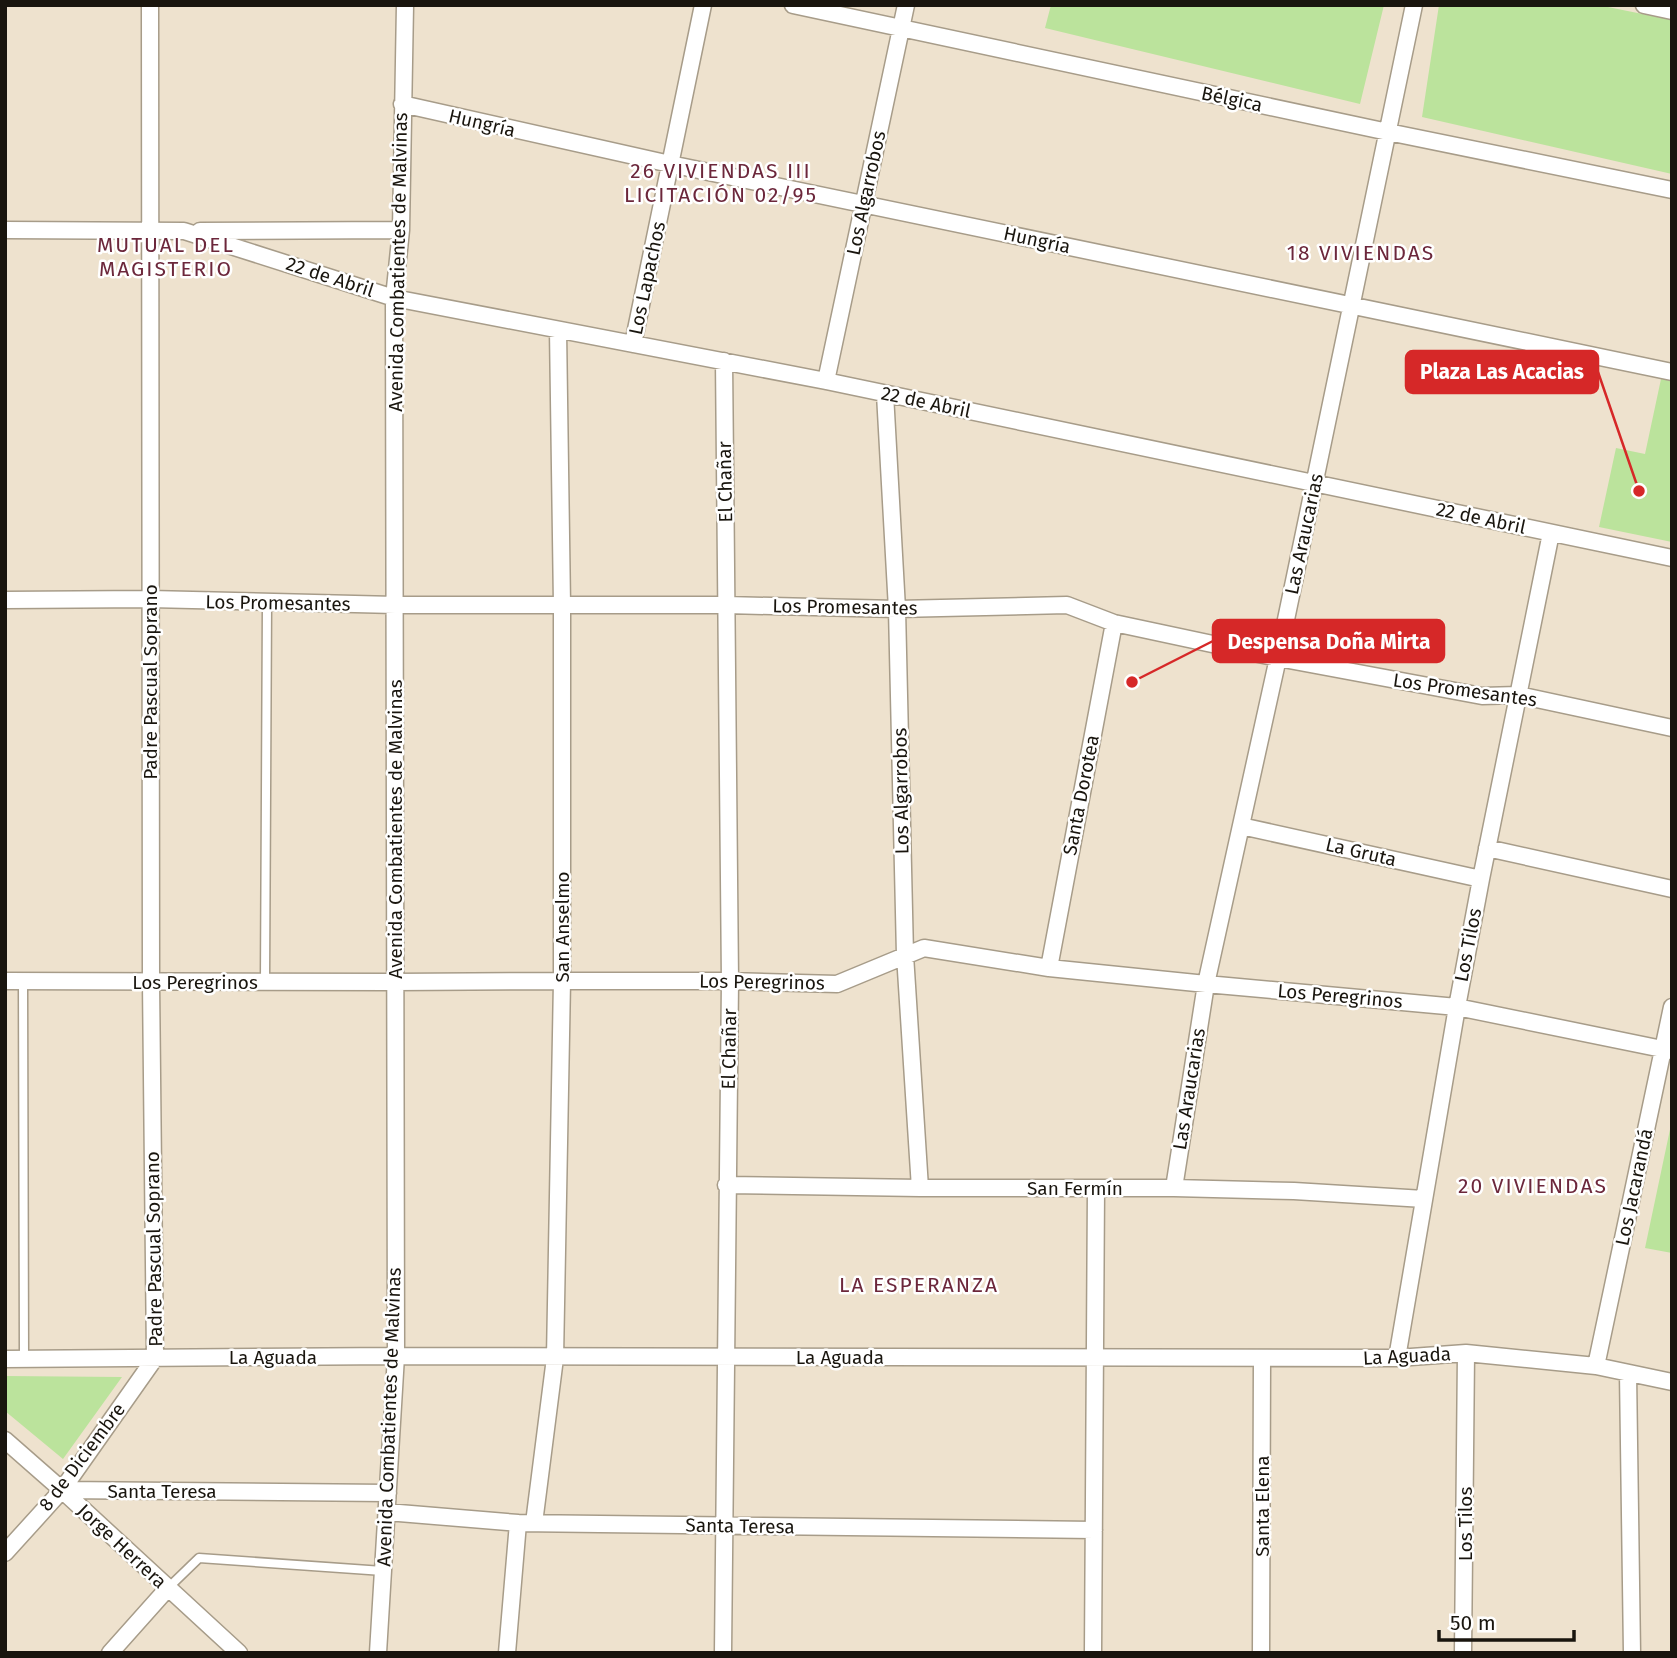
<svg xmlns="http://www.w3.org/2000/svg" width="1677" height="1658" font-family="'Fira Sans',sans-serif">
<rect width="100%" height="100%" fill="#eee2ce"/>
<path fill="#bbe39c" d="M1051 5H1384L1360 104 1045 28Z
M1439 5H1598L1672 20V174L1422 117Z
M1661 379 1672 381V542L1599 527 1616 448 1645 454Z
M1672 1120V1253L1645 1248Z
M5 1376 122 1377 63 1459 5 1411Z"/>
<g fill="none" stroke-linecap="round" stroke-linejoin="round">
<g stroke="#a79c89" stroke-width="11">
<path id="lane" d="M23 981 24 1359
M265 982 267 603
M168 1588 199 1558 383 1571"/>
</g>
<g stroke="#a79c89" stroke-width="19">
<path id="street" d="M793 5 1388 132 1672 190
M1644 5 1672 11
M402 104 670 164 1672 372
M5 230 184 231 394 298 826 381 1672 558
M200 231 401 230
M633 344 703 5
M826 381 906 5
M885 394 897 609 905 955 920 1188
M5 600 150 599 395 605H726L897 609 1067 605 1114 623 1278 658 1482 696 1518 695 1672 728
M1241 826 1481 879
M1487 848 1672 889
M1049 968 1114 623
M5 981 395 982 562 981H730L837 984 924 948 1049 968 1206 984 1457 1007 1672 1051
M726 1185 920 1188H1174L1294 1191 1424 1199
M1174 1188 1206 984 1278 658 1414 5
M1397 1358 1457 1007 1481 879 1551 533
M5 1359 396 1356 1397 1358 1466 1353 1596 1366 1672 1382
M1596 1366 1672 1007
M1628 1373 1632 1653
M5 1440 62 1490 239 1653
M62 1490 388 1493
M387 1512 518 1523 1094 1530
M534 1523 555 1358 562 981V605L558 330
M5 1553 62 1490 155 1358 151 982 150 5
M110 1653 168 1588
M378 1653 396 1356 394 298 401 230 405 5
M507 1653 518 1523
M723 1653 730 981 724 361
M1093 1653 1096 1188
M1261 1653 1262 1359
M1463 1653 1466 1353"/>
</g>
<use href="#lane" stroke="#fff" stroke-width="8"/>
<use href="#street" stroke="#fff" stroke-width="16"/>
</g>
<g text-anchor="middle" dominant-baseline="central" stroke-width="5" stroke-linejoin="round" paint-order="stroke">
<g font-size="19" fill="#19150e" stroke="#fff">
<text transform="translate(1232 99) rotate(12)">Bélgica</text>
<text transform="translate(482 123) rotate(13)">Hungría</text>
<text transform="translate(866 193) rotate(-78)">Los Algarrobos</text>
<text transform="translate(1037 240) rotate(12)">Hungría</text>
<text transform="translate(398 262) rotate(-89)">Avenida Combatientes de Malvinas</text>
<text transform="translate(330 277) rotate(18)">22 de Abril</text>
<text transform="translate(647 278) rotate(-78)">Los Lapachos</text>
<text transform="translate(926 402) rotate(12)">22 de Abril</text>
<text transform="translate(725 482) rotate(-91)">El Chañar</text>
<text transform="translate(1481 518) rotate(12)">22 de Abril</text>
<text transform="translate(1304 534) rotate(-78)">Las Araucarias</text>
<text transform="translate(278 603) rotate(1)">Los Promesantes</text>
<text transform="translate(845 607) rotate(1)">Los Promesantes</text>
<text transform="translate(150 682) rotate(-90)">Padre Pascual Soprano</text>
<text transform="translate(1465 690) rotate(8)">Los Promesantes</text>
<text transform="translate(901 791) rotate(-91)">Los Algarrobos</text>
<text transform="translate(1081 795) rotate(-79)">Santa Dorotea</text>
<text transform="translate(395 829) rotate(-90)">Avenida Combatientes de Malvinas</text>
<text transform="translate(1361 852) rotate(13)">La Gruta</text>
<text transform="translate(562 927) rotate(-90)">San Anselmo</text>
<text transform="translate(1468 945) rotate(-79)">Los Tilos</text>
<text x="195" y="982">Los Peregrinos</text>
<text transform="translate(762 982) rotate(1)">Los Peregrinos</text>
<text transform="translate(1340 996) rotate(5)">Los Peregrinos</text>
<text transform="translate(729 1049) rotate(-89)">El Chañar</text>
<text transform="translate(1189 1089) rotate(-81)">Las Araucarias</text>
<text transform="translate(1634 1187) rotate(-78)">Los Jacarandá</text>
<text x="1075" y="1188">San Fermín</text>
<text transform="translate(154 1249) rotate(-91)">Padre Pascual Soprano</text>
<text transform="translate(1407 1356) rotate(-3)">La Aguada</text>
<text x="273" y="1357">La Aguada</text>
<text x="840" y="1357">La Aguada</text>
<text transform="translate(389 1417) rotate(-88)">Avenida Combatientes de Malvinas</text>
<text transform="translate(82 1457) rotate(-53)">8 de Diciembre</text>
<text x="162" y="1491">Santa Teresa</text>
<text transform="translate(1262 1506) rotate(-90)">Santa Elena</text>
<text transform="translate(1465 1524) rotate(-90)">Los Tilos</text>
<text transform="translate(740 1526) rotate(1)">Santa Teresa</text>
<text transform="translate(122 1546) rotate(43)">Jorge Herrera</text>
</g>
<g font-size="21" letter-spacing="2" fill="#6c273b" stroke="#fff">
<text x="721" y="171">26 VIVIENDAS III<tspan x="721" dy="24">LICITACIÓN 02/95</tspan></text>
<text x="166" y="245">MUTUAL DEL<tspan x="166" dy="24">MAGISTERIO</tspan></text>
<text x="1361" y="253">18 VIVIENDAS</text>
<text x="1533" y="1186">20 VIVIENDAS</text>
<text x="919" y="1285">LA ESPERANZA</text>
</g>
</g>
<path fill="none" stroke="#d62828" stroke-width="2.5" d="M1639 491L1598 372M1132 682L1213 641"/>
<g fill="#d62828" stroke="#fff" stroke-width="2.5">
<circle cx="1639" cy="491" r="7"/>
<circle cx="1132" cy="682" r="7"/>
</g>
<g fill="#d62828" stroke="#d62828" stroke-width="2.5">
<rect x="1406" y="351" width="192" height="42" rx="7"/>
<rect x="1213" y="620" width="231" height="42" rx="7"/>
</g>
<g font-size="21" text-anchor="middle" font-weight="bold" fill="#fff">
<text x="1502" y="379">Plaza Las Acacias</text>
<text x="1329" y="649">Despensa Doña Mirta</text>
</g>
<rect width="1677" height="1658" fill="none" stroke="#19150e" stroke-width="14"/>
<path d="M1439 1630v10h135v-10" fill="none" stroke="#19150e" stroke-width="3.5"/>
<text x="1450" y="1630" font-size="21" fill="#19150e" stroke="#ffffff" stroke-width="5" paint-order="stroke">50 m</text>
</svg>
